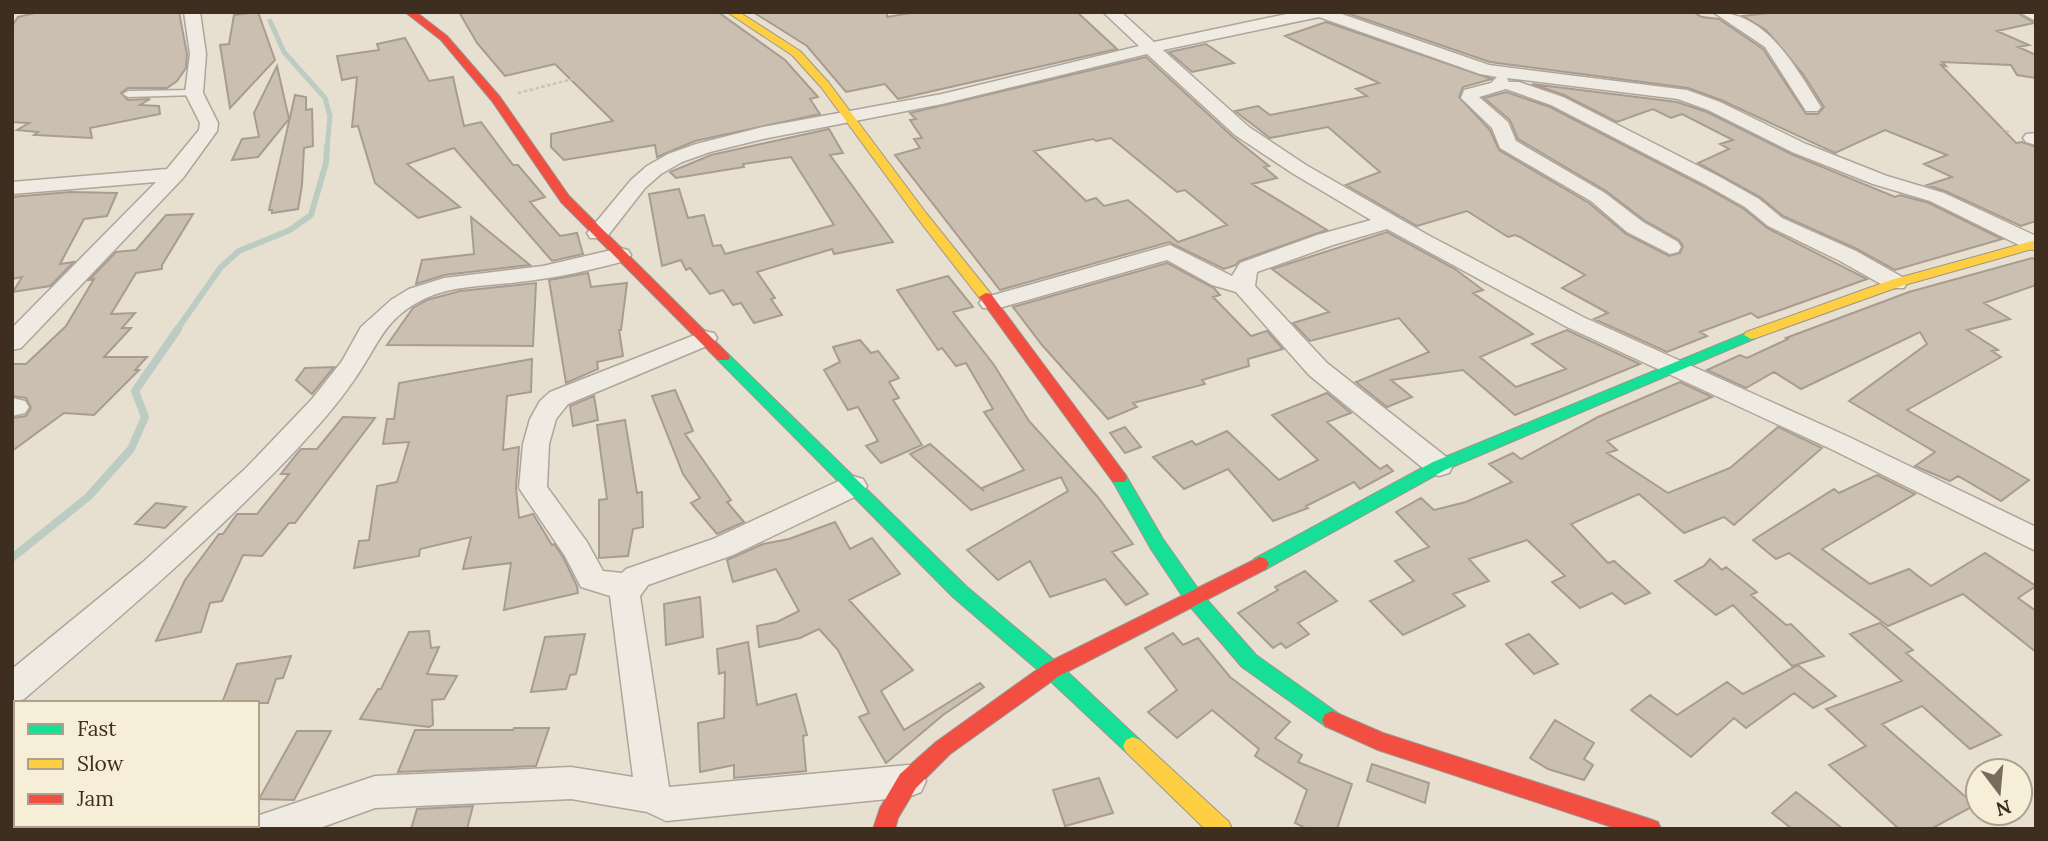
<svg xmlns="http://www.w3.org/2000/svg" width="2048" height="841" font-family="Lora,serif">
<rect width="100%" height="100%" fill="#e7e0d1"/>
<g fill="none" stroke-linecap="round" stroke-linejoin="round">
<path stroke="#bcccc2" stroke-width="5" d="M270 21 284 52 325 98 330 116 327 148"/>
<path stroke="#bcccc2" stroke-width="6" d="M176 331 221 267 239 251 290 230 311 215 326 163 327 146"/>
<path stroke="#bcccc2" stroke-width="8" d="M12 558 88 497 131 449 145 417 135 391 178 329"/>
</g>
<path fill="#cbbfb2" stroke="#a89c90" stroke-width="2" fill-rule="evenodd" d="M39 12H179L187 54 186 68 177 81 167 88H128L121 93 128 100 150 99 140 105 159 106 160 114 90 128 92 138 34 135 38 132 17 130 29 123 12 122V26L18 17Z
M258 12 275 60 230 108 220 45 229 44 234 15Z
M459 12H718L785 60 818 97 810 99 820 114 695 141 657 157 655 145 564 160 551 147V134L613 121 555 64 505 76 477 43Z
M753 12H887V17L916 12H1077L1117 49 898 99 885 84 846 92 807 46Z
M1354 12H1693L1702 17 1719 19 1763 49 1806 114H1818L1824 107 1803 74 1766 30 1743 16 1777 12H2016L2034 23 1997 31 2029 45 2018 47 2036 55V78L2017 75 2011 65 1942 62 1946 66 1941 65 2016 143 2022 142 2036 147V221L2021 226 1945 191 1927 185 1952 177 1924 164 1947 155 1885 130 1835 153 1721 100 1688 88 1490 62 1350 14Z
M1326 22 1492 79 1463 87 1459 97 1490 130 1499 150 1589 203 1626 234 1669 256 1680 253 1683 246 1679 240 1644 220 1606 191 1518 139 1510 120 1484 98 1506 92 1550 107 1705 187 1744 209 1767 228 1867 279 1758 318 1751 313 1700 332 1707 336 1667 352 1594 319 1608 313 1562 288 1585 275 1520 237 1515 235 1508 237 1467 211 1417 226 1346 185 1380 172 1328 127 1270 138 1235 111 1258 106 1270 115 1367 96 1356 89 1379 83 1285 36Z
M405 38 429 81 453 77 464 126 481 122 513 165H518L545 197 530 202 560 236 577 233 583 254 552 261 454 148 407 164 460 207 418 218 375 183 358 126 352 127 357 77 342 80 337 56 379 50 377 44Z
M1206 44 1234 63 1192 72 1169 52Z
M1146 57 1233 137 1269 166 1264 167 1277 178 1252 184 1327 230 1239 261 1236 265 1224 269 1169 242 1000 290 895 155 920 148 914 139 922 138 910 120 916 119 910 113ZM1111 138 1177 192 1185 190 1227 225 1178 242 1128 200 1104 206 1096 198 1086 201 1034 151 1093 139 1096 141Z
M277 66 289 119 258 157 232 160 242 139 259 137 254 113Z
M1532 84 1677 102 1707 112 1791 154 1895 197 1900 195 1929 203 2002 239 1895 270 1857 249 1783 216 1760 197 1698 163 1729 149 1720 144 1733 140 1682 114 1671 118 1653 109 1617 122 1564 95Z
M295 95 306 97V110L312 109 313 146 304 148 302 185 298 209 272 213V210H269Z
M829 129 843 153 830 155 893 242 834 254 832 249 757 272 775 298 771 299 782 315 754 323 741 303 733 305 723 290 710 294 690 268 686 270 681 260 662 266 649 194 679 189 688 218 704 215 713 246 721 245 725 254 834 225 791 157 743 164 744 167 676 178 670 172 711 155Z
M70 192 117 193 107 216 84 219 60 264 74 262 50 286 13 292 22 277 12 279V197Z
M193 214 162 265V269L136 273 111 314 135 313 122 328H131L104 357H147L135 370H139L94 415 64 413 12 451V418L26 416 31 408 26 398 12 396V364H26L66 326 94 279 89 280 116 252 136 250 166 215Z
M471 217 530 265 444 275 416 284 422 260 474 254Z
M1387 232 1455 269 1483 290 1473 293 1533 334 1480 357 1516 387 1566 369 1532 344 1567 330 1640 364 1515 415 1463 370 1391 380 1412 397 1387 407 1356 382 1429 352 1399 318 1310 341 1293 323 1329 312 1272 269Z
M2032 258 2036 260V285L1984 303 2010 319 1967 330 1998 350 1992 351 2001 357 1907 410 2029 480 2001 501 1958 476 1950 481 1915 466 1935 452 1849 401 1927 344 1920 332 1801 389 1774 372 1746 388 1707 370 1740 355 1747 358 1788 339 1786 338 1909 292Z
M1167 263 1214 288 1220 295 1213 297 1251 336 1267 331 1283 349 1248 359 1249 366 1202 380 1205 384 1133 403 1137 407 1108 419 1042 345 1013 307Z
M588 273 591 287 627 283 621 330H619L623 356 597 362 598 369 566 383 549 280Z
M948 276 973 307 953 312 994 365 1029 421 1097 496 1133 544 1112 552 1148 594 1126 605 1105 579 1050 597 1030 561 998 580 967 550 1068 491 1061 477 971 510 910 454 930 444 984 491 982 488 1024 470 984 412 993 409 966 363 956 366 942 348 938 350 897 290Z
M536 283 533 346 387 345 413 308 427 300 460 291Z
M860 340 871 353 878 351 899 378 889 382 899 398 893 400 922 445 881 463 866 446 878 441 858 407 848 410 824 370 840 362 833 347Z
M532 359 531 392 507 396 503 450 519 447 516 488 519 518 533 514 552 545 554 544 563 557 577 586 578 593 504 610 511 563 463 569 471 537 420 549 419 556 354 568 359 541 369 540 377 486 397 482 409 442 383 444 387 419H394L399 383Z
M334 367 312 394 296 380 305 368Z
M1680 382 1712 397 1607 441 1617 450 1607 453 1668 493 1730 468 1778 427 1822 448 1734 525 1724 517 1684 533 1639 494 1571 524 1608 563 1614 561 1650 593 1625 604 1612 593 1580 608 1552 582 1565 576 1527 540 1469 559 1489 581 1453 594 1465 606 1403 635 1370 601 1414 581 1395 561 1429 547 1396 512 1421 498 1434 510 1466 502 1512 482 1489 464 1513 453 1521 459 1598 417Z
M675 390 693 431 685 434 731 500 727 502 744 522 717 534 691 503 700 498 683 474 652 396Z
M1327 393 1351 413 1327 422 1380 469 1387 465 1393 471 1360 489 1354 482 1306 506 1308 508 1273 521 1228 469 1184 489 1153 457 1192 441 1196 445 1227 431 1279 480 1318 460 1272 415Z
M594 396 598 420 573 426 570 406Z
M343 417 375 418 295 523H289L262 556 243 555 222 601 210 603 201 632 156 641 185 580 219 534H223L237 514H257L289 474H281L296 455 301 449H317Z
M625 420 637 493 642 492 643 527 633 529 628 556 599 558V500L607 499 597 425Z
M1125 427 1141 447 1125 453 1110 433Z
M1877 475 1915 494 1822 549 1870 584 1909 569 1931 586 1985 553 2036 586 2018 598 2036 611V652L1963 594 1888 626 1789 553 1776 559 1753 540 1834 489 1839 493Z
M156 503 186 507 165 528 135 524Z
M835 522 850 549 872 538 900 574 849 600 913 670 881 691 904 730 980 683 984 687 943 715 886 763 859 717 869 713 838 650 819 629 800 638 759 647 757 626 777 622 799 611 776 569 733 582 727 560 763 544 789 539Z
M1710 559 1722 570 1726 567 1757 592 1751 595 1786 625 1791 624 1824 656 1792 666 1733 605 1716 615 1675 581 1704 566Z
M1305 571 1337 601 1298 623 1309 634 1286 648 1281 643 1273 648 1238 613 1278 590 1275 587Z
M700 597 703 637 666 645 664 604Z
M1880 623 1913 650 1906 653 2001 735 1970 749 1922 706 1882 724 1975 805 1931 829H1899L1829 765 1866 746 1826 709 1902 681 1850 634Z
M429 631 431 648 439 647 427 674 457 676 444 699 432 700 433 725 429 727 360 719 378 689H381L409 632Z
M1173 633 1183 645 1198 638 1230 677 1290 722 1275 738 1302 755 1298 762 1352 784 1337 829H1307L1295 823 1307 790 1255 756 1259 749 1212 710 1177 738 1148 712 1177 690 1145 648Z
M585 634 576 674 570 675 566 689 531 692 545 637Z
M1529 634 1558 664 1534 674 1506 644Z
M748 642 757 705 796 694 807 735 803 736 806 771 734 778V765L700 772 698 723 724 718 725 672 719 674 717 649Z
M291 656 283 678 276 679 268 703H222L237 664Z
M1798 665 1836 696 1813 708 1794 693 1746 728 1734 718 1691 757 1631 710 1650 695 1677 715 1727 682 1743 694Z
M1555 720 1594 743 1584 759 1593 765 1584 780 1548 769 1530 758Z
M514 728H549L536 766 398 772 415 730H513Z
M297 731H331L294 800 259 799Z
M1372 764 1429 783 1425 803 1367 781Z
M1099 778 1113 813 1065 826 1053 790Z
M1796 792 1843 829H1792L1772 813Z
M473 806 467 829H411L417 809Z"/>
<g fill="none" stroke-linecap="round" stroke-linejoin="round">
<g stroke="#ada599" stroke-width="3">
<path id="lane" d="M194 90 197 91V95L128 97 123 94 128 91Z"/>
</g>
<g stroke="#ada599" stroke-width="3">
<path id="street" d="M184 12H200L206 54 203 93 218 123 217 131 183 178 21 348 12 350V328L156 182 12 194V182L167 169 199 130 200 123 185 93 190 54Z
M1103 12H1121L1154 42 1296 12H1336L1489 65 1687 90 1720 102 1806 144 1887 176 1944 193 2036 236V250L2027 249 1930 201 1873 184 1792 152 1708 110 1678 99 1507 78 1509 82H1519L1563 97 1720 177 1759 199 1782 218 1856 251 1904 278 1907 283 1904 288H1888L1840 261 1768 226 1745 207 1706 185 1551 105 1506 89 1479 97 1508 122 1516 141 1605 193 1643 222 1678 242 1681 247 1678 252 1670 254 1627 232 1591 201 1500 148 1492 128 1461 98 1464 90 1491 83 1497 77 1480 74 1319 17 1163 50 1249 127 1306 165 1428 235 1583 317 1849 437 2036 527V551L1831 449 1567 327 1387 229 1333 245 1257 272 1255 286 1327 363 1449 459 1453 466 1449 473 1439 476 1429 473 1309 375 1236 292 1212 285 1167 260 999 308H983L979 303 983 298 1170 245 1232 276 1240 263 1317 235 1371 220 1292 173 1235 135 1147 54 942 104 763 139 710 152 682 162 661 174 645 188 606 238H590L587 233 631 180 647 166 668 154 696 144 763 127 942 94 1139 46Z
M1713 12C1768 12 1795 67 1821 107L1818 111H1806L1765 47Z
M2019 12H2036V21Z
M2036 133V145L2026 142 2023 138 2026 134Z
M620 248 628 250 631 255 628 260C592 270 556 278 519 282 488 286 455 285 426 298 382 319 379 345 354 380 337 405 317 427 297 449 212 539 118 619 24 699L12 703V669L143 562 246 468 312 399 342 361 361 327 391 300 409 289 444 278 543 266Z
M705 331 714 333 717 338 714 343 568 404 556 419 549 444 547 487 587 542 603 571 622 573 626 569 713 539 843 479 853 476 863 479 867 486 863 493 733 555 648 585 640 596 669 787 908 765 921 770 926 781 921 792 908 797 666 821 647 812 571 799 375 808 317 829H250L251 825H257V816L375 776 571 767 633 777 610 596 581 587 565 556 519 488 523 444 530 419 540 401 550 392Z
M12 398 25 401 29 407 25 413 12 416Z"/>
</g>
<g stroke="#9c958a" stroke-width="2">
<path id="fast" d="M1751 331 1758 335 1756 338 1445 470 1266 569 1260 571 1254 569 1251 564 1254 559 1433 462Z
M723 352 728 354 967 587 1059 664 1140 740 1143 746 1140 752 1133 755 1126 752 1045 676 953 597 718 360 716 357 718 354Z
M1119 472 1125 474 1163 539 1201 593 1256 655 1339 714 1342 720 1339 726 1332 729 1325 726 1242 667 1187 603 1151 549 1111 478 1113 474Z"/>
</g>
<g stroke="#9c958a" stroke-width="2">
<path id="slow" d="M727 12H739L800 51 829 83 926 213 991 294 993 297 991 300H981L918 219 821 87 792 55Z
M2036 240V248L1901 286 1756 338 1751 339 1744 335 1746 332 1891 280Z
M1133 737 1140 740 1229 822 1232 829H1205L1126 752 1123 746 1126 740Z"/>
</g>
<g stroke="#9c958a" stroke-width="2">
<path id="jam" d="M405 12H416L447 36 500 97 569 196 728 354 730 357 728 360H718L561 202 492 101 441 40Z
M986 293 991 294 1125 474 1127 478 1125 482H1113L979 297Z
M1260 557 1266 559 1269 564 1266 569 1059 676 950 754 916 788 898 818 895 829H873L880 808 900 774 936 742 1045 664Z
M1332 711 1383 733 1650 819 1658 822 1661 829H1618L1378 750 1325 726 1322 720 1325 714Z"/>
</g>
<path stroke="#c8c2b9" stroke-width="2.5" stroke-dasharray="3.5 2.5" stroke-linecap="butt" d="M518 93 734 38
M1750 101 1786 104
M1833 109 1901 115 2012 132"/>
<use href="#lane" fill="#efebe3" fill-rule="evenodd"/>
<use href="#street" fill="#efebe3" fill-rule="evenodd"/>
<use href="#fast" fill="#16e098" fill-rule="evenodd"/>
<use href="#slow" fill="#ffcf43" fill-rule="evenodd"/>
<use href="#jam" fill="#f24e42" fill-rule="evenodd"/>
</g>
<rect width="2048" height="841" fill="none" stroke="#3d2e20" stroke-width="28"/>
<rect x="14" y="701" width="245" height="126" fill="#f7eed8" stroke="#ada18e" stroke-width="2"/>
<rect x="28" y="724" width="35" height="10" fill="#16e098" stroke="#ada18e" stroke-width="2"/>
<text x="77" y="736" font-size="21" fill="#3d2e20">Fast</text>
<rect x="28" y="759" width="35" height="10" fill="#ffcf43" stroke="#ada18e" stroke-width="2"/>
<text x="77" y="771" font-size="21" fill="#3d2e20">Slow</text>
<rect x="28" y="794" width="35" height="10" fill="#f24e42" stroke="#ada18e" stroke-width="2"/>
<text x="77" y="806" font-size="21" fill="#3d2e20">Jam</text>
<g transform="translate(1999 792) rotate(164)"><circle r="33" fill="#f7eed8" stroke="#ada18e" stroke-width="2"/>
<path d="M0-5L12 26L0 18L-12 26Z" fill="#786c5e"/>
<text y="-10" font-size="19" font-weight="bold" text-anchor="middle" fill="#3d2e20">N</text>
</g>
</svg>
